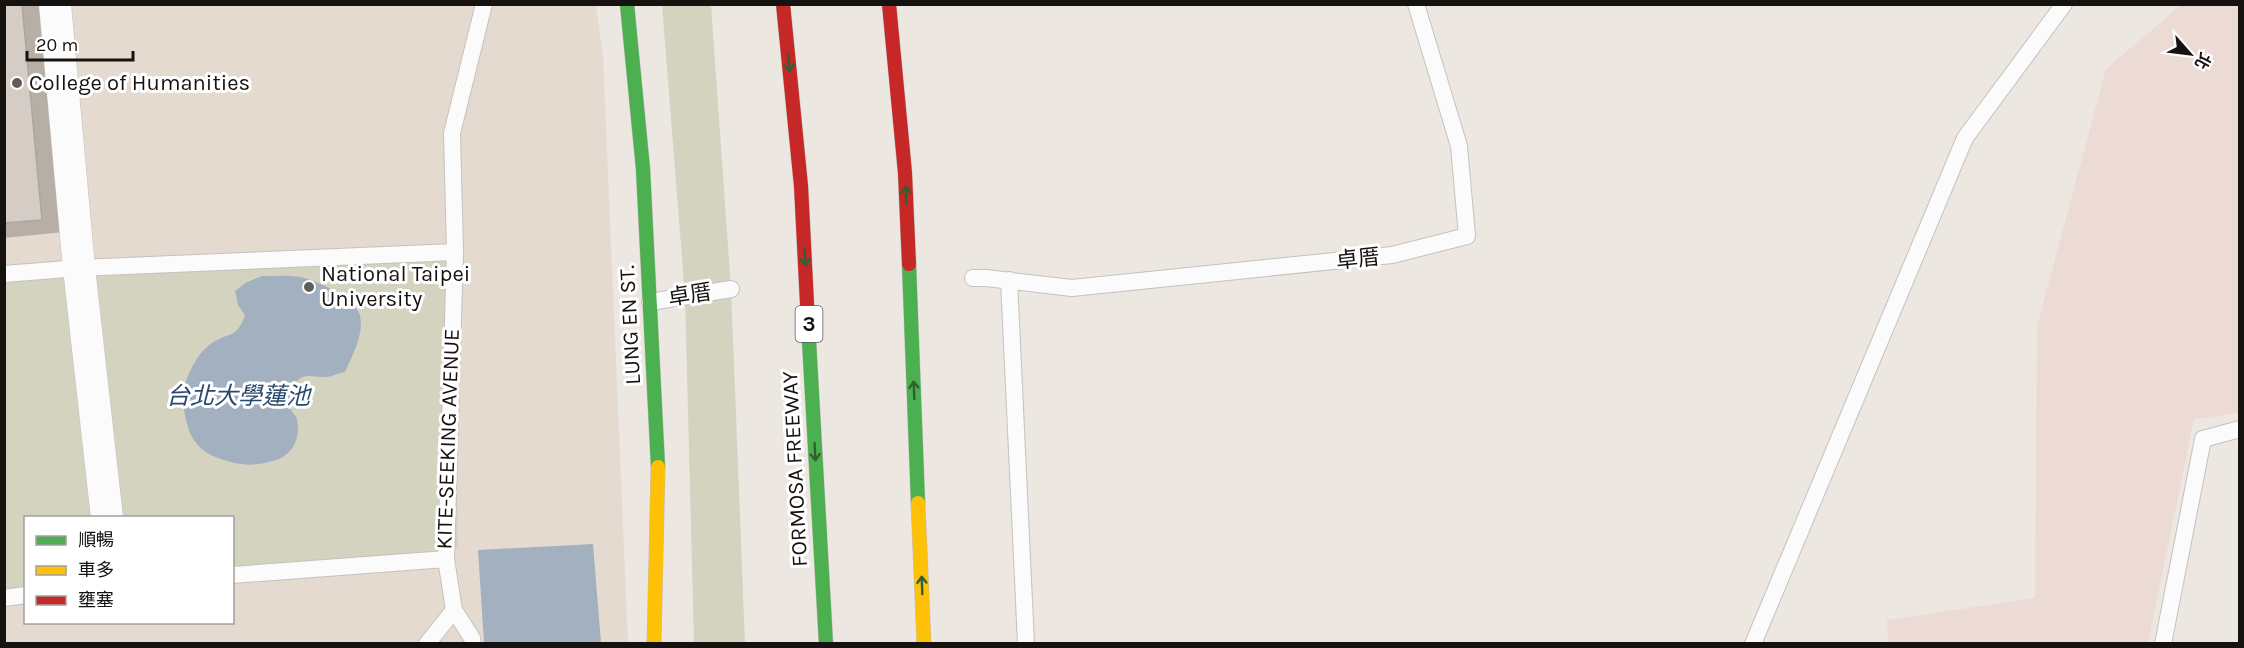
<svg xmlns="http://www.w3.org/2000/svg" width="2244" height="648" font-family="Karla,'Noto Sans TC',sans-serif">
<rect width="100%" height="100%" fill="#ede7e2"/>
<path fill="#e5dad0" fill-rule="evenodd" d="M4 5H596L603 56 628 643H5ZM26 518H232V622H26Z"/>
<path fill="#ebdbd4" d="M2181 5H2239V413L2194 419 2148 643H1888L1887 620 2035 598 2037 326 2106 69Z"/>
<path fill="#d3d3c0" d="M662 5H711L731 289 745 643H694L685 296Z
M455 252 458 548 233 572 232 518H26L25 595 5 598V274Z"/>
<path fill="#a3b0c0" d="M262 276C275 276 288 275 300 277 316 280 354 298 359 313 366 331 352 356 345 372 339 373 333 376 327 377 317 378 305 372 297 381 292 387 289 400 290 407 291 412 296 415 297 419 301 439 292 456 273 461 256 466 241 466 224 460 211 456 199 450 192 437 185 422 181 401 185 384 190 369 199 351 212 343 230 331 236 340 245 315L238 305 235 291 247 282Z
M593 544 601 643H484L478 550Z"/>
<path fill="#0003" d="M4 4H43L64 232 4 238Z"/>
<path fill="#d4ccc5" stroke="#aaa6a2" stroke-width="1.5" d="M4 4H22L42 220 4 223Z"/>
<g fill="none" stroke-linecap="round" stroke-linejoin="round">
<g stroke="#c5c1be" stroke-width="18">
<path id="lane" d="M4 274 79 268 455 252
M973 278H986L1072 288 1392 255 1467 236 1459 146 1416 4
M1009 280 1026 644
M650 302 731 289
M446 559 454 610 472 638 473 644
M232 575 446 559 455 252 452 133 484 4
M4 598 26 595
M427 644 454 610
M1753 644 1965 138 2064 4
M2163 644 2203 439 2240 429"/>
</g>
<g stroke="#c5c1be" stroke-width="33">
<path id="street" d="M55 4 79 268 107 518"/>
</g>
<g stroke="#c5c1be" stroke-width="15">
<path id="fast" d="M627 4 643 169 658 467
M909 264 918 503
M808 323 826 644"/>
</g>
<g stroke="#c5c1be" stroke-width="15">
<path id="slow" d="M918 503 924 644
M654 644 658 467"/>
</g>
<g stroke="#c5c1be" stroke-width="15">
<path id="jam" d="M783 4 801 186 808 323
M889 4 905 173 909 264"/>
</g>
<use href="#lane" stroke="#fcfbfb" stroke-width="16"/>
<use href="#street" stroke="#fcfbfb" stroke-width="32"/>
<use href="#fast" stroke="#4caf50" stroke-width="14"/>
<use href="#slow" stroke="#ffc107" stroke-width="14"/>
<use href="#jam" stroke="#c62828" stroke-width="14"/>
</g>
<defs><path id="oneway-shaft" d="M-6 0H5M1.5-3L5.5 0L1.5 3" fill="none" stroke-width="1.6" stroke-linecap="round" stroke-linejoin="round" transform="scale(1.5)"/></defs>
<g stroke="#316030">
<use href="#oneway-shaft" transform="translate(789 63) rotate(84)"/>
<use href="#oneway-shaft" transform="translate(906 195) rotate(-92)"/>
<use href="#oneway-shaft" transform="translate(805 257) rotate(87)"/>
<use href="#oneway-shaft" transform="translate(914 390) rotate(-92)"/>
<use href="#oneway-shaft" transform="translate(815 452) rotate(87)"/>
<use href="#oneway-shaft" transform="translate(922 585) rotate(-92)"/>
</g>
<g fill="#615d5a" stroke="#fff" stroke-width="2">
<circle cx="17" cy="83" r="6"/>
<circle cx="309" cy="287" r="6"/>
</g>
<g text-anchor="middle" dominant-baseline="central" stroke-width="6" stroke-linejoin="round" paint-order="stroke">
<rect fill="#fff" stroke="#5c5958" stroke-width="1.5" x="795.5" y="306" width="27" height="36" rx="4.5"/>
<g font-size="21" font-weight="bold" fill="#161210">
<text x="809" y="324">3</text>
</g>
<g font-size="22" fill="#161210" stroke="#fff" text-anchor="start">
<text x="29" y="83">College of Humanities</text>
<text x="321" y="274">National Taipei<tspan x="321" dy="25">University</tspan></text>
</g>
<g font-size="22" fill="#161210" stroke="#fff">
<text transform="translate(1358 259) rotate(-6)">卓厝</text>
<text transform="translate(690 295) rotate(-9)">卓厝</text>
<text transform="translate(630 325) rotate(-93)">LUNG EN ST.</text>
<text transform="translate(448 439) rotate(-88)">KITE-SEEKING AVENUE</text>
<text transform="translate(795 469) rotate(-93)">FORMOSA FREEWAY</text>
</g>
<g font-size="24" font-style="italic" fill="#27496e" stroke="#fff">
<text x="238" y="396">台北大學蓮池</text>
</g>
</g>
<rect width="2244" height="648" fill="none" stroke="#161210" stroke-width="12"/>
<rect x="24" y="516" width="210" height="108" fill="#ffffff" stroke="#a2a09f" stroke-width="1.5"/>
<rect x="36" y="536" width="30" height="9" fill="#4caf50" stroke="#a2a09f" stroke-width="1.5"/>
<text x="78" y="546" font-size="18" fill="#161210">順暢</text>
<rect x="36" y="566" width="30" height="9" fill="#ffc107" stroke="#a2a09f" stroke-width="1.5"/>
<text x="78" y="576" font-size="18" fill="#161210">車多</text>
<rect x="36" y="596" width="30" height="9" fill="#c62828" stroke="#a2a09f" stroke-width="1.5"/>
<text x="78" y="606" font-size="18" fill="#161210">壅塞</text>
<g transform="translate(2190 54) rotate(118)" stroke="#ffffff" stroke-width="4.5" paint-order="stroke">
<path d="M0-4.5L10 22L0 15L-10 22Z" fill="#161210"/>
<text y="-9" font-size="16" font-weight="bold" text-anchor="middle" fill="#161210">北</text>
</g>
<path d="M27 51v9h106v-9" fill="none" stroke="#161210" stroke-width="3"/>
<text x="36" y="51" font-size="18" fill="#161210" stroke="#ffffff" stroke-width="4.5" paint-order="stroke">20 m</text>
</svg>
